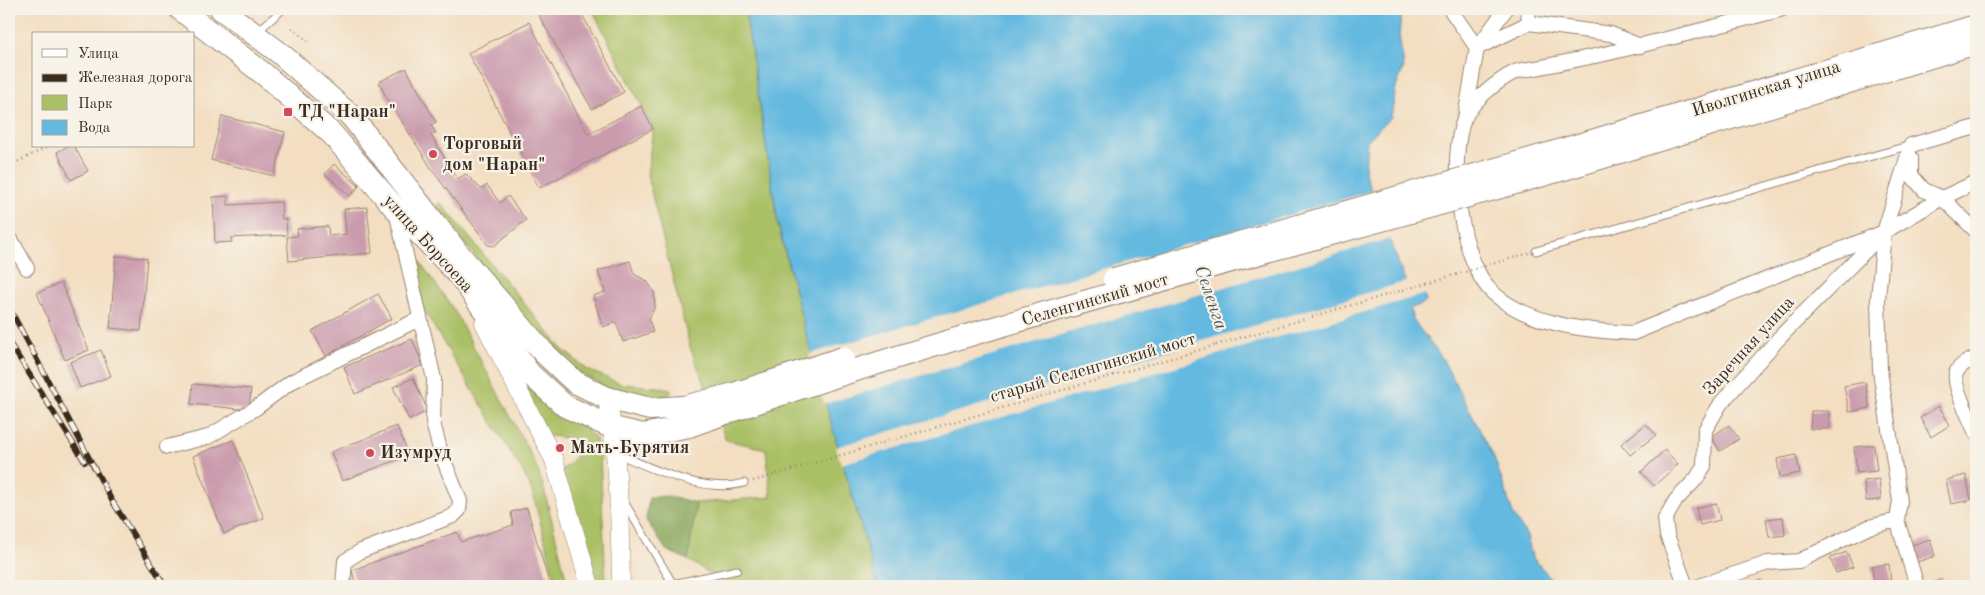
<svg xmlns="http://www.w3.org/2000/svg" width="1985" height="595" font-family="'Old Standard TT',serif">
<rect width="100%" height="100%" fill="#f7f3e8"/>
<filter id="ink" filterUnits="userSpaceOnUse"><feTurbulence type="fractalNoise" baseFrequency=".02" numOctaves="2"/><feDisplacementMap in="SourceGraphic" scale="10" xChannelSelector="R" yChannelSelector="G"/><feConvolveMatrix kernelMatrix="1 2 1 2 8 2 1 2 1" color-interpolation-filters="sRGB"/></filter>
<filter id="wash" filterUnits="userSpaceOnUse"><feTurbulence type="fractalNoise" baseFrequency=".0096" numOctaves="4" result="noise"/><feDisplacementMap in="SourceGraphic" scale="20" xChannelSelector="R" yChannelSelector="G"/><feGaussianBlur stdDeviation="1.12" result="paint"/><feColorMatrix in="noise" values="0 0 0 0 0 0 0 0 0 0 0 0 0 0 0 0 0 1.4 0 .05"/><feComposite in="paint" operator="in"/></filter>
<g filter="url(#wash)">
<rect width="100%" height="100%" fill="#f3dec1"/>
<path fill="#aac065" stroke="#727542" d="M592 9H745L778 225 807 338 878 586H731L688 560 696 503 771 497 766 449 726 440 690 347 647 175 653 128Z
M440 202 562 349 588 370 621 384 667 388 672 390 669 396 653 399 619 394 557 361 436 206Z
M408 245 454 310 534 461 543 485 568 586H557L532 491 525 476 412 291Z
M501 351 596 439 600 455 606 586H586L558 472C593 451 577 433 542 437Z"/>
<path fill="#87a65a" stroke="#61683c" d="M670 496 696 503 688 560 666 550 646 520 649 497Z"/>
<path fill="#63b9e0" stroke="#4f727f" d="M745 9H1402L1399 35 1404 67 1396 87 1391 117 1367 141 1365 173 1406 283 1422 284 1426 302 1410 309 1413 320 1442 358 1494 457 1513 514 1527 536 1532 557 1558 586H878L807 338 778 224Z"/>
<path fill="#f3dec1" d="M1375 190 1393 238 824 404 809 354Z
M1408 281 1423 282 1426 294 841 464 836 447Z"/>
<g id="blocks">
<path fill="#ca9bad" d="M535 9H579L624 92 592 109Z
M529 22 588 134 641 106 653 129 539 188 468 53Z
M406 68 436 122 431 125 436 133 431 135 457 179 466 174 481 189 487 185 500 203 508 196 526 220 494 246 488 245 435 174 385 95 379 82Z
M222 116 285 132 274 176 211 160Z
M68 146H74L88 171 71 180 57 152Z
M334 164 359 186 350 196 325 174Z
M228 196V205L281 202 282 219H286L287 235 231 238 232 242 215 243 213 197Z
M367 207 372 253 289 261 287 237 298 236 297 229 328 226 329 236 346 234 344 209Z
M116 256 147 258 141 331 110 328Z
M630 261 634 274 647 281 654 292 655 307 649 319 653 332 623 342 616 322 603 327 593 296 605 292 598 271Z
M61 283 89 350 65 360 37 293Z
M378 294 392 318 326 356 312 331Z
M412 339 423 365 355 394 344 367Z
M101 350 111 376 80 388 70 362Z
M413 378 428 411 409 420 393 387Z
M1865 382 1870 408 1849 412 1844 386Z
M193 384 251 389 249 410 191 404Z
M1939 406 1950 425 1931 437 1920 418Z
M1811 411H1829V429H1810Z
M1646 424 1656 435 1630 455 1621 444Z
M1729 425 1739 439 1720 451 1711 437Z
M397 426 409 455 342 481 331 452Z
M233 440 264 518 224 534 193 456Z
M1874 445 1877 471 1857 473 1854 447Z
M1665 450 1678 464 1654 486 1641 472Z
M1796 455 1800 473 1780 477 1777 459Z
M1966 475 1971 500 1951 504 1946 480Z
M1879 479 1881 500 1866 501 1864 481Z
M1716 503 1720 520 1700 525 1696 508Z
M527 508 550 586H356L352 570 457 532 461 542 513 525 511 512Z
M1783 517 1785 535 1769 537 1766 519Z
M1930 539 1935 556 1917 562 1912 545Z
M1847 552 1853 567 1836 573 1830 558Z
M1889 564 1891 582 1874 584 1872 566Z
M1942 579 1945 586H1924Z
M1760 581 1762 586H1743Z"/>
</g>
</g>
<g filter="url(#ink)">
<use href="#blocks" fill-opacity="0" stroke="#978470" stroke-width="1"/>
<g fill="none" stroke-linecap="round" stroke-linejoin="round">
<g stroke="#978470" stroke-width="9">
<path id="service" d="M257 32 283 9
M1536 251 1911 145
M616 453C652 469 705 494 744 483
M623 500 673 584 737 570"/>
</g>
<g stroke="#978470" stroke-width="16">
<path id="minor" d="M1450 9 1477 48
M1528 9 1529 23
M1783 9C1722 25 1661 41 1600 55 1580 59 1560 63 1541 67 1533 69 1522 69 1515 72 1498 80 1473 101 1465 117 1447 157 1460 264 1493 293 1529 325 1587 331 1633 333L1884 232 1942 198 1976 182
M1477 48 1529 23 1611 34 1640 46
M1466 112 1477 48 1506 9
M1911 145 1884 232 1878 299 1880 371 1900 501 1897 520 1917 586
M1911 145 1976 127
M1911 158V175L1924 190 1942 198 1976 231
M9 236 27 268
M1976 358C1969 361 1961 364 1957 371 1950 381 1971 421 1976 433
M167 447 208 437 256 408 291 382 419 319
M343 586 345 561 361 551 453 516 459 510 460 501 441 453 433 423 434 379 396 211
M1686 586 1667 535 1665 519 1676 500 1697 478 1704 466 1705 430 1721 403 1781 336 1880 236
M1699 586 1768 563 1799 561 1869 527 1897 520"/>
</g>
<g stroke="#978470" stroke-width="19">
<path id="tertiary" d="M484 323 554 460 590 586
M607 398C619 460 620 523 621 586"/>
</g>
<g stroke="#978470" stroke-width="24">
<path id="primary" d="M180 9 265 75 332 134 395 208 460 276 529 373 565 406 613 428 643 435 689 426
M221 9 281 54 352 117 458 253 543 352 575 382 607 398 650 409 684 407
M1555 152 1976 26
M1561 170 1976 43"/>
</g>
<path stroke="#978470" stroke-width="2.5" stroke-dasharray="1 4" stroke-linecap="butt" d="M292 28 308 41
M9 166 49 146
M753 481 1216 345"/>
<use href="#service" stroke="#fff" stroke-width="7"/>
<use href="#minor" stroke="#fff" stroke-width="14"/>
<use href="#tertiary" stroke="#fff" stroke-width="18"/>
<use href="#primary" stroke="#fff" stroke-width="22"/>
<g stroke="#3b2a1e" stroke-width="5.5">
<path id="rail" d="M9 307 111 499 165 586
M9 342 85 462"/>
</g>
<use href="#rail" stroke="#f7f3e8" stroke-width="4" stroke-dasharray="11" stroke-linecap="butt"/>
<g stroke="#978470" stroke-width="24" stroke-linecap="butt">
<path id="primary-bridge" d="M1114 279 1555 152
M684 407 734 394 843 358
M689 426C975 324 1270 253 1561 170"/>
</g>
<path stroke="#978470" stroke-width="2.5" stroke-dasharray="1 4" stroke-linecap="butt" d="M1216 345 1536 251"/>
<use href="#primary-bridge" stroke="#fff" stroke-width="22"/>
</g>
</g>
<g fill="#d1495b" stroke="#f7f3e8" stroke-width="2">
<rect x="283" y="107" width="10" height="10" rx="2.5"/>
<circle cx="433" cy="154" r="5"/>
<circle cx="560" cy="448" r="5"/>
<circle cx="370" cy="453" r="5"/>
</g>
<g text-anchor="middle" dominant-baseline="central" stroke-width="4.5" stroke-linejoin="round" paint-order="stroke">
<g font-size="18" fill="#3b2a1e" stroke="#f7f3e8">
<text transform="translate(1766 89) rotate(-17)">Иволгинская улица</text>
<text transform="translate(428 244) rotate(48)">улица Борсоева</text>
<text transform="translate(1095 300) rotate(-16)">Селенгинский мост</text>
<text transform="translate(1749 346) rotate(-48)">Заречная улица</text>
<text transform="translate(1093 368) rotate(-16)">старый Селенгинский мост</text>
</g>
<g font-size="18" font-weight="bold" fill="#3b2a1e" stroke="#f7f3e8" text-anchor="start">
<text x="298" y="112">ТД "Наран"</text>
<text x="443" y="144">Торговый<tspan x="443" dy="21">дом "Наран"</tspan></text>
<text x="570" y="448">Мать-Бурятия</text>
<text x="380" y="453">Изумруд</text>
</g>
<g font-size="19" font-style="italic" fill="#475558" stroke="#f7f3e8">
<text transform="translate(1210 298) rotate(71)">Селенга</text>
</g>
</g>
<rect width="1985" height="595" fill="none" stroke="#f7f3e8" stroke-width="30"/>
<rect x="32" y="32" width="162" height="115" fill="#f7f3e8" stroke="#aca397"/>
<rect x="42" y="49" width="25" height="8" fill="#ffffff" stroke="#aca397"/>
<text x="78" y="58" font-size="15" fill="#3b2a1e">Улица</text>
<rect x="42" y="74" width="25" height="8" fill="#3b2a1e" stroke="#aca397"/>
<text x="78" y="82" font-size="15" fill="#3b2a1e">Железная дорога</text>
<rect x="42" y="95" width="25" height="15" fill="#aac065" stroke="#aca397"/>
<text x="78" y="108" font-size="15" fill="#3b2a1e">Парк</text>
<rect x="42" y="120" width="25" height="15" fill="#63b9e0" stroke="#aca397"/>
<text x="78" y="132" font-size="15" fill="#3b2a1e">Вода</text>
</svg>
